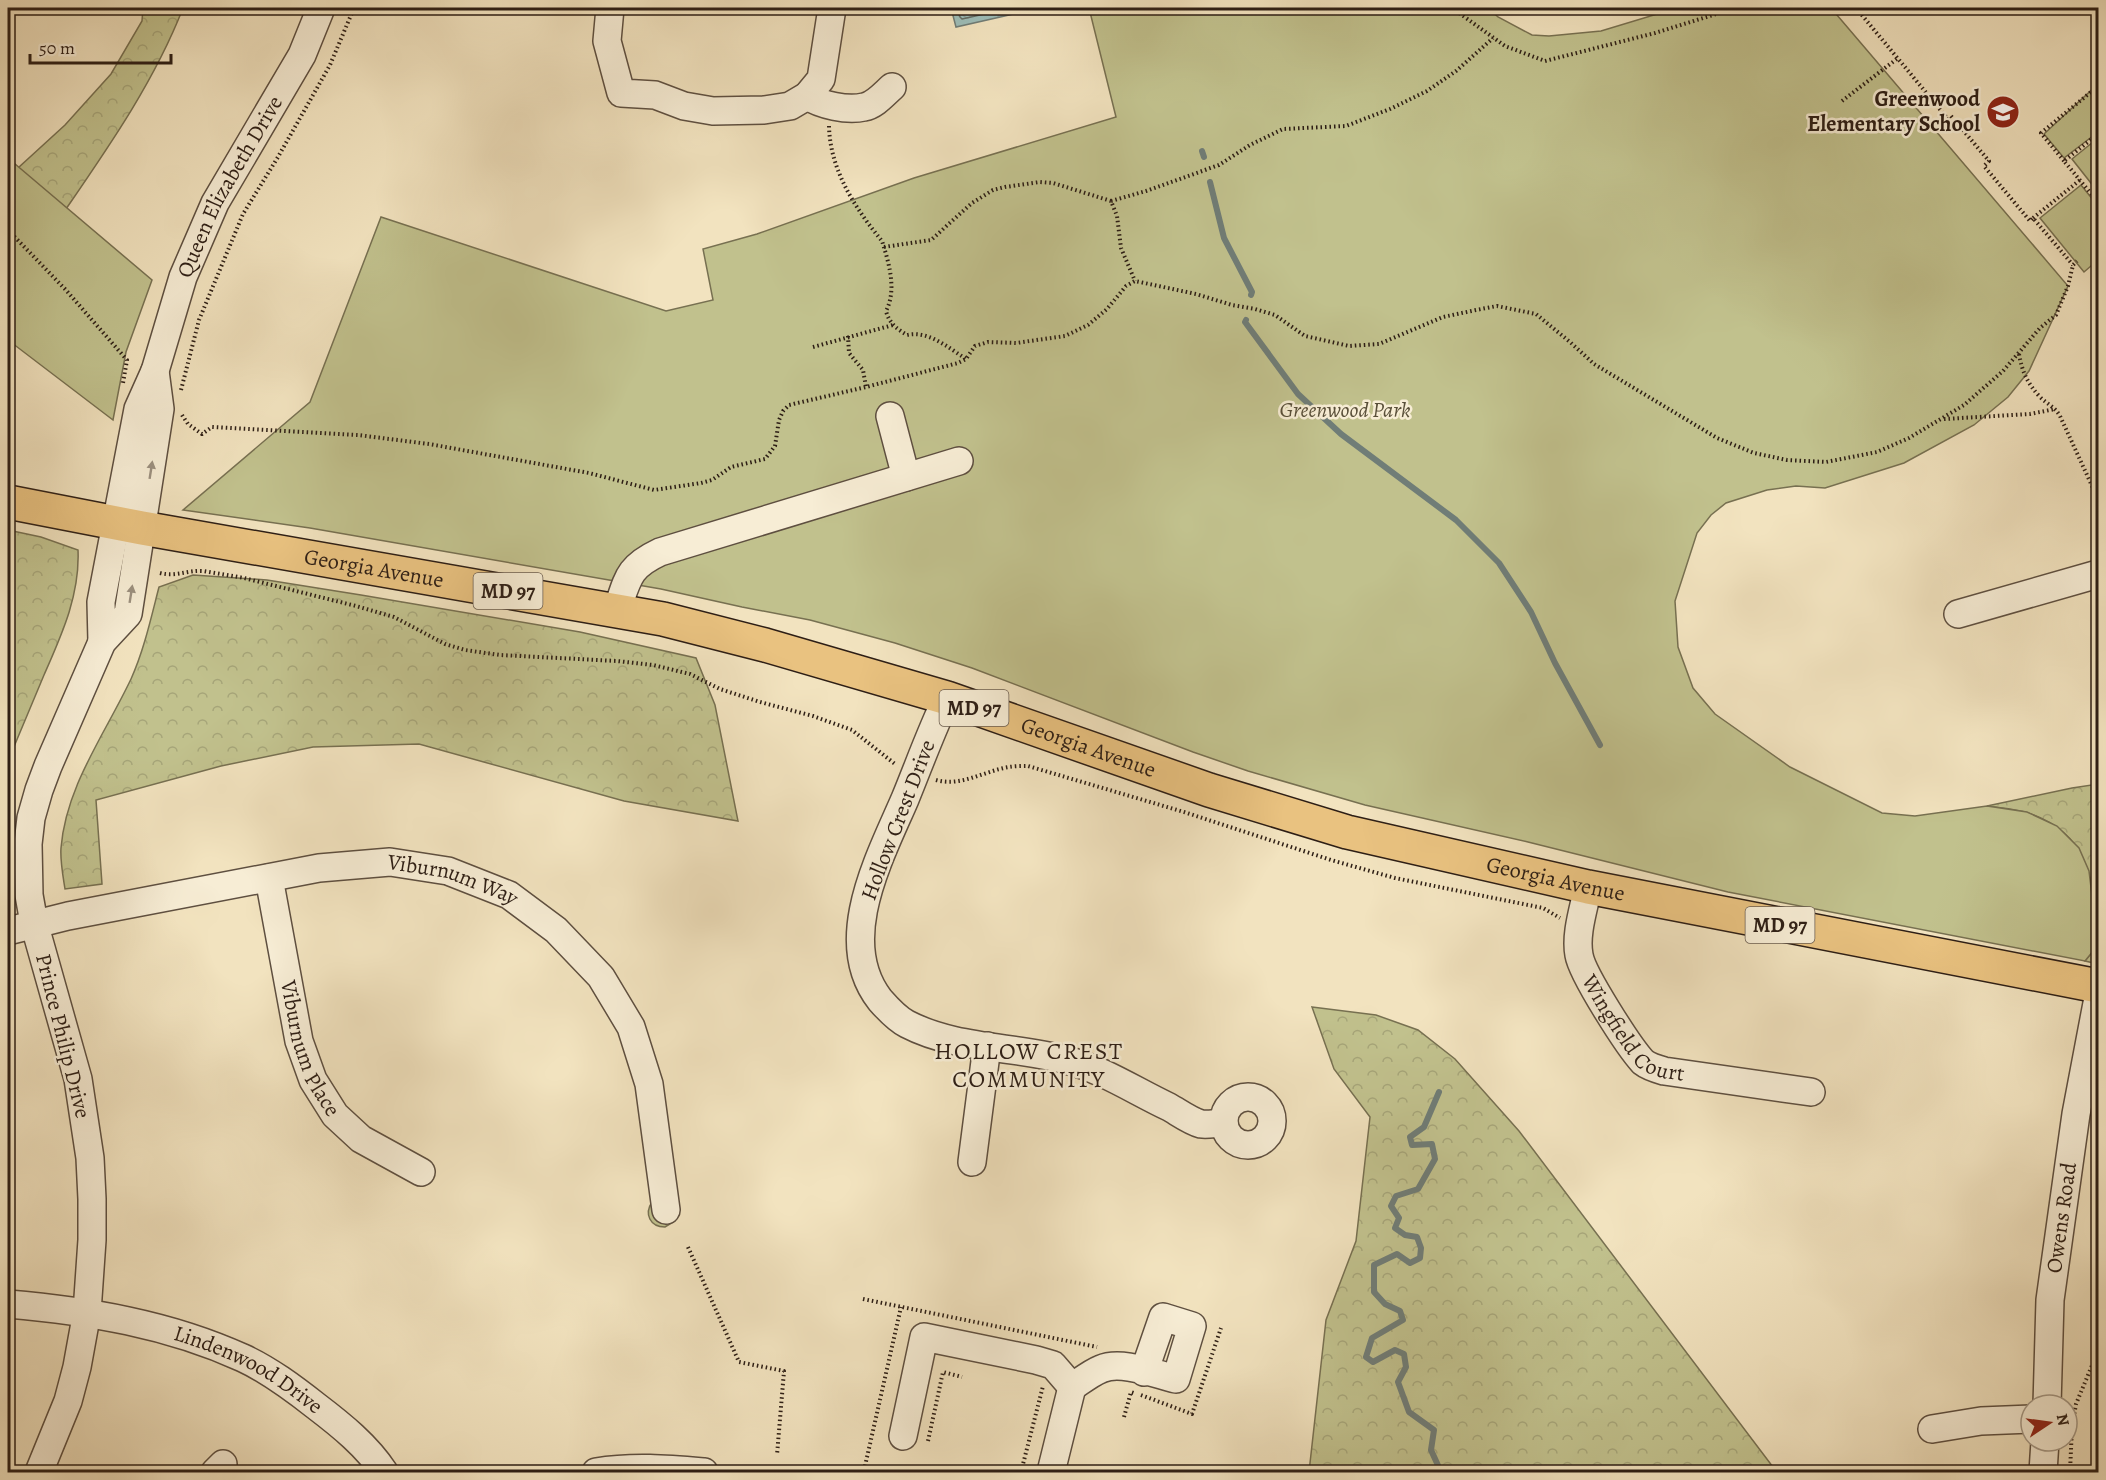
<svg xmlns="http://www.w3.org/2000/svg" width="2106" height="1480" font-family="Alegreya,serif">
<defs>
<pattern id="grass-tufts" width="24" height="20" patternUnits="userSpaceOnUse" patternTransform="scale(1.5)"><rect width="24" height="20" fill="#c1c18d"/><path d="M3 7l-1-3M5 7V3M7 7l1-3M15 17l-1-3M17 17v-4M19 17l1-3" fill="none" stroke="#a6a579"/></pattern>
<pattern id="forest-crowns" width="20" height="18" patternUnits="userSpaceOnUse" patternTransform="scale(1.5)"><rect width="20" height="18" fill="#c1c18d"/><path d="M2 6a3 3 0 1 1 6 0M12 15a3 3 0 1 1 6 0" fill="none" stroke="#a6a579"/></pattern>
<pattern id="water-ripples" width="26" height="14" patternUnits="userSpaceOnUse" patternTransform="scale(1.5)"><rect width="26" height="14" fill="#9dbdb8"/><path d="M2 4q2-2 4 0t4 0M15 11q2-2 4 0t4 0" fill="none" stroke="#88a29d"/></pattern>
</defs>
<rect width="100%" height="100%" fill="#f2e3bf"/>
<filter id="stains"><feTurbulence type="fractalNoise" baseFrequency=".00333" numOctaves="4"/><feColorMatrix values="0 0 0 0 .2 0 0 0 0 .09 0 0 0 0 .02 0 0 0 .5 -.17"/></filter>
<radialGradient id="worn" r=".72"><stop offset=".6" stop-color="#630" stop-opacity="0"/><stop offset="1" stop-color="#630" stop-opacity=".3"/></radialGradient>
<path fill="url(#grass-tufts)" stroke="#777051" stroke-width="1.5" d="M652 1202 677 1215 675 1221 665 1227C650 1227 644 1214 652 1202Z"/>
<path fill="url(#forest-crowns)" stroke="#777051" stroke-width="1.5" d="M143 8H183C155 80 110 145 66 209L18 168 65 125 111 74 142 21Z
M8 530 41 537 78 550C80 595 62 634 44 675 32 703 20 732 8 761Z
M193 575 267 580 361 595 580 632 696 658 715 705 738 821 624 801 419 744 313 747 221 766 96 800 102 884 65 889C63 876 60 861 61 848 66 786 105 734 131 679 144 650 151 618 159 587Z
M2098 784V964L2085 961 2098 945C2093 886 2094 835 2028 813 2016 809 2000 808 1987 806L2072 788Z
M1312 1007 1376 1015 1418 1030 1455 1059 1519 1131 1776 1471 1309 1472 1326 1320 1356 1241 1370 1117 1334 1069Z"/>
<path fill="#c1c18d" stroke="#777051" stroke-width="1.5" d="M1089 8H1488L1498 17 1532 35 1549 36 1601 31 1677 8H1831L2068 286 2029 371 2008 397 1974 425 1904 463 1825 488 1796 486 1767 490 1726 503 1711 515 1697 533 1675 601 1678 647 1693 688 1715 714 1790 767 1882 813 1915 816 1987 806 2027 812 2057 826 2079 848 2089 871 2098 945 2085 961 1728 892 1528 842 1365 805 1248 771 1193 752 972 668 895 643 810 620 742 607 661 589 310 528 183 510 310 402 381 217 666 311 713 300 703 249 757 234 914 178 1116 117Z
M2098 84V132L2064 158 2044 134Z
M2098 138V192L2072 159Z
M8 158 152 280 126 352 113 420 8 340Z
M2081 185 2098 206V260L2084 272 2040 218Z"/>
<path fill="url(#water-ripples)" stroke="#707d77" stroke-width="1.5" d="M951 8H1017L1018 13 956 27Z"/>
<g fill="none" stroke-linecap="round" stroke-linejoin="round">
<path stroke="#656e66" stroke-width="1.5" d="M957 8 960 17 962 19 1011 8"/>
<path stroke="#707d77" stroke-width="6" d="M1202 151 1204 157
M1210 182 1224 238 1252 292 1251 295
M1246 320 1245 322 1298 394 1341 434 1456 520 1499 563 1531 612 1555 663 1600 745
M1439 1092 1424 1127 1410 1137 1412 1145 1432 1144 1435 1159 1418 1189 1396 1196 1391 1206 1399 1218 1395 1228 1405 1235 1417 1237 1421 1248 1420 1258 1410 1263 1397 1254 1374 1265V1292L1385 1304 1400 1311 1403 1320 1372 1338 1366 1357 1373 1362 1395 1350 1404 1354 1406 1367 1398 1382 1409 1412 1434 1430 1431 1450 1441 1472"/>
<g stroke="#5e4f40" stroke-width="30">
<g id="minor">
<path d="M610 8 607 41 621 93 655 95 684 106 713 111 764 110 790 106 807 96 821 79 832 8"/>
<path d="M807 96C821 105 847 111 864 107 875 105 884 94 892 87"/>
<path d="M890 416 906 477"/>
<path d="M617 610C628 578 628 567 660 552L959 461"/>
<path d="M1958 614 2098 574"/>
<path id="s1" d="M102 642 101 602 138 409 155 371 183 277 215 203 302 55 321 8"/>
<path d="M947 698C931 731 919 765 905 799 880 857 834 941 880 1000 887 1008 897 1019 907 1024 955 1049 1013 1046 1066 1060 1102 1069 1135 1091 1169 1107 1178 1112 1190 1121 1201 1124 1208 1125 1217 1123 1224 1123"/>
<path id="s2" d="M269 878 299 1041 313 1080 335 1115 361 1139 421 1172"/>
<path id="s3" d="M1588 887C1584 908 1575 934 1579 955 1582 974 1629 1047 1643 1062 1648 1066 1657 1069 1664 1071L1811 1092"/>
<path id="s4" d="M8 931 68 916 319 868 390 862 448 871 509 895 556 930 601 977 631 1027 649 1084 666 1210"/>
<circle cx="1248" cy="1121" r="24"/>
<path d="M972 1162 987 1046"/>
<path id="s5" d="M8 1304C89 1311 168 1324 243 1358 269 1370 293 1388 316 1406 341 1425 367 1446 384 1472"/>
<path id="s6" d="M2047 1405 2050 1300 2076 1114 2098 998"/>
<path d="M1932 1429 1981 1421 2031 1419"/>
<path d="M903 1436 924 1337 1036 1360 1053 1365 1072 1387C1081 1381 1091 1373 1101 1369 1121 1360 1155 1374 1176 1379L1192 1326 1163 1317 1144 1372"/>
<path d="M39 1472 68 1401 77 1367 87 1312 92 1240V1199L90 1158 78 1079 34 923 29 895 28 844 31 818 39 790 48 766 102 642 128 614 160 409 155 371"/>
<path d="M215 1472 223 1464"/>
<path d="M596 1472C633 1466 668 1469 704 1472"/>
<path d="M1051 1472 1072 1387"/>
<path d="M2043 1472 2045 1441"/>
</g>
</g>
<g stroke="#2d1e15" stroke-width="36">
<g id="major">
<path id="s7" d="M8 502 142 528 663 619 765 645 947 698 1209 790 1347 832 1588 887 2098 986"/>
</g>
</g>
<path stroke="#2d1e15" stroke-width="4" stroke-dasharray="1.5 3" stroke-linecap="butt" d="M1452 8 1505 46 1545 61 1655 33 1713 15 1732 8
M1856 8 1948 119 1951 116 1989 161 1984 166 2030 221 2033 218 2073 265
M1842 101 1898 58
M829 126C830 170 855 208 882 241 889 263 897 290 886 311 889 323 897 329 907 335 928 330 949 348 966 359
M2098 134 2064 161 2098 202
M2064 161 2041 133 2097 87 2098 88
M1111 201 1146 191 1219 165 1250 145 1283 129 1346 126 1390 109 1427 91 1456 71 1493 38
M2033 218 2080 180
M8 230 65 289 127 360 123 383
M884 247 931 240 972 203 993 190 1005 187 1040 182 1053 183 1111 201 1117 216 1121 248 1135 281
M848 336 849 353 863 370 866 387
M813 347 893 325
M2019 354C2022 371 2027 383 2040 397 2047 404 2055 407 2060 416L2098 499
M181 390 199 320 243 214 278 157 330 65 354 8
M182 415 188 424 202 434 212 427 358 435 429 444 589 473 654 490 701 483 712 480 731 467 765 459 775 446 779 420 783 411 789 405 866 387 958 363 966 359 975 346 988 342 1016 343 1065 336 1088 325 1107 309 1126 286 1135 281 1196 294 1232 305 1255 309 1275 315 1305 336 1349 346 1379 344 1443 317 1476 310 1497 306 1536 314 1570 342 1594 364 1717 438 1754 453 1787 460 1826 462 1877 452 1909 438 1964 405 2003 371 2040 328 2056 315 2068 286 2073 265 2077 261
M1944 419 2030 414 2055 409
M160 573C176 577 187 570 203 571L244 578 356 606 394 617 445 644 465 650 500 655 617 661 653 665 690 674 720 689 760 702 813 716 852 730 895 764
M936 780C961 787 984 771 1009 767 1015 766 1022 766 1028 766L1184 812 1331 860 1395 878 1543 908 1560 918
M688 1247 739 1362 784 1371 777 1455
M863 1299 1097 1347
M1141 1395 1192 1414 1221 1328
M1124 1417 1131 1392 1134 1393
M928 1441 943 1372 962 1377
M865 1466 901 1307
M1021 1472 1043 1386
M2070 1472 2072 1427 2076 1404 2098 1351"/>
<use href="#minor" stroke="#f7edd5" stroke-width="27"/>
<use href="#major" stroke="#e9c280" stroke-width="33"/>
</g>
<defs><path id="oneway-solid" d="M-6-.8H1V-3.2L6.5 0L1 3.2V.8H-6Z" transform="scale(1.5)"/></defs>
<g fill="#9c907f">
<use href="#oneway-solid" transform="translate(151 470) rotate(-81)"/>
<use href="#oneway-solid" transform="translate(131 594) rotate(-81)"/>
</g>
<defs>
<g id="school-disc" transform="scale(1.725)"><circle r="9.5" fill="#8f2418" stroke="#f7edd5"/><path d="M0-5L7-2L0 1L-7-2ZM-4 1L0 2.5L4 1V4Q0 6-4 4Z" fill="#fff"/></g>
</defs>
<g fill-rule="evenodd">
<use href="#school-disc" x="2003" y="112"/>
</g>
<g text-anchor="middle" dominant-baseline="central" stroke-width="5" stroke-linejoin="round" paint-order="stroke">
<g fill="#f7edd5" stroke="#6a5c4f" stroke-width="1.5">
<rect x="473.5" y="573" width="69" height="36" rx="4.5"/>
<rect x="939.5" y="690" width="69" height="36" rx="4.5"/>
<rect x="1745.5" y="907" width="69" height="36" rx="4.5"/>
</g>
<g font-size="21" font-weight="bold" fill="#2d1e15">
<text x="508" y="591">MD 97</text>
<text x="974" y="708">MD 97</text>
<text x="1780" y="925">MD 97</text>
</g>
<g font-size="22" font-weight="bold" fill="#2d1e15" stroke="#f7edd5" text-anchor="end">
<text x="1980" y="99">Greenwood<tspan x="1980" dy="25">Elementary School</tspan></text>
</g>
<g font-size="22" fill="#2d1e15" stroke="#f7edd5">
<text stroke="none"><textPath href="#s1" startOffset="478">Queen Elizabeth Drive</textPath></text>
<text stroke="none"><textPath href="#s7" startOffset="372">Georgia Avenue</textPath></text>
<text stroke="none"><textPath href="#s7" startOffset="1110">Georgia Avenue</textPath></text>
<text transform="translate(898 820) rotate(-69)">Hollow Crest Drive</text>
<text stroke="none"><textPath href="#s7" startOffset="1596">Georgia Avenue</textPath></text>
<text stroke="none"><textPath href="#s4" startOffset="454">Viburnum Way</textPath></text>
<text stroke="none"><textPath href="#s3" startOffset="165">Wingfield Court</textPath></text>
<text transform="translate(63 1036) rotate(76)">Prince Philip Drive</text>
<text stroke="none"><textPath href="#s2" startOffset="176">Viburnum Place</textPath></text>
<text stroke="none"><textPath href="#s6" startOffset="188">Owens Road</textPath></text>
<text stroke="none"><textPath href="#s5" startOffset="252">Lindenwood Drive</textPath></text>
</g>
<g font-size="22" font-style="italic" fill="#594f39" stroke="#f7edd5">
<text x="1345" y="410">Greenwood Park</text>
</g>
<g font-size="24" letter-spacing="1.5" fill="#2d1e15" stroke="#f7edd5">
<text x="1029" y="1051">HOLLOW CREST<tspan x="1029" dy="28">COMMUNITY</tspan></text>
</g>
</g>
<rect width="2106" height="1480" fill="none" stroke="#f2e3bf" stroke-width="30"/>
<rect x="9" y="9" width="2088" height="1462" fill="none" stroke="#2d1e15" stroke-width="3"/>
<rect x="15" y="15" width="2076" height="1450" fill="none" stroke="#2d1e15" stroke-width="1.5"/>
<g transform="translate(2049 1423) rotate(77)"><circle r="28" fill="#f7edd5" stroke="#a69a88" stroke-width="1.5"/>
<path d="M0-4.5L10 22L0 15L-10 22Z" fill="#8f2418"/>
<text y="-9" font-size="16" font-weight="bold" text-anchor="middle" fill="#2d1e15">N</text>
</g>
<path d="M30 54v9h141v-9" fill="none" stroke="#2d1e15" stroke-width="3"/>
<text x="39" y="54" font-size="18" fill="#2d1e15" stroke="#f7edd5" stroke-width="4.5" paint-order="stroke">50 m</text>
<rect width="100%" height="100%" filter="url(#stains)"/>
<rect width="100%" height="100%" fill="url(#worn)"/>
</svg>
